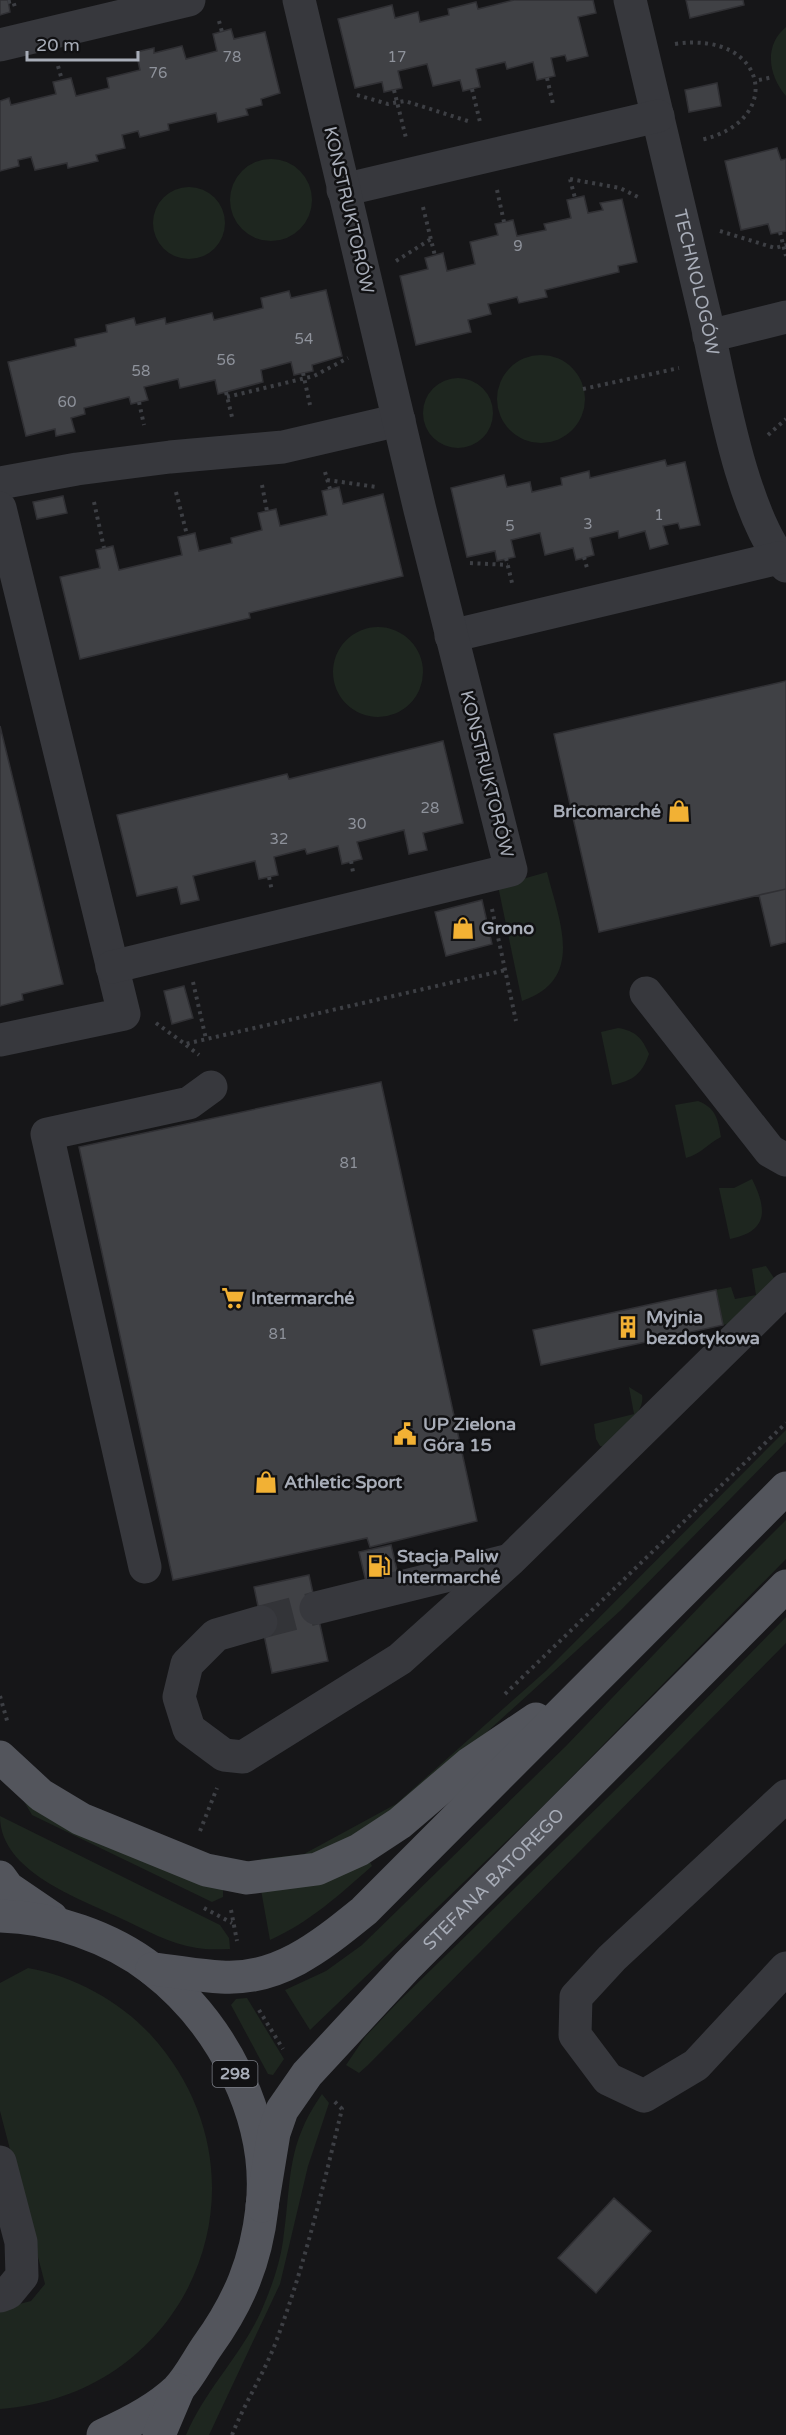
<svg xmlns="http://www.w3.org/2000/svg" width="786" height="2435" font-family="'Varela Round',sans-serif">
<rect width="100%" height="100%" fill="#161618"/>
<path fill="#1e261f" d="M786 27V96C769 76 763 46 786 27Z
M230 200a41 41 0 1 1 82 0a41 41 0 1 1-82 0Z
M153 223a36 36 0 1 1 72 0a36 36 0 1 1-72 0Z
M497 399a44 44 0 1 1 88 0a44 44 0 1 1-88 0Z
M423 413a35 35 0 1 1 70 0a35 35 0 1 1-70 0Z
M333 672a45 45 0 1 1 90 0a45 45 0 1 1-90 0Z
M547 872C559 921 586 979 522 1001L498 886Z
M618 1028C636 1031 642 1038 649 1054 642 1074 633 1081 612 1085L601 1032Z
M698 1101C716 1108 718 1119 721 1137 707 1144 701 1154 686 1158L675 1105Z
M752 1179C767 1209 769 1231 730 1239L719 1188H734Z
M766 1266 774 1278 737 1322 723 1325 716 1290 731 1287 735 1299 756 1295 752 1269Z
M629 1387 642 1395C646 1414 616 1434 604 1447L600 1446 596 1439 594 1424 634 1414Z
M786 1430V1442L621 1610 419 1794 341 1849 261 1867V1859L304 1854 396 1804 547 1670Z
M786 1520V1559L543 1806 310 2030 285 1990 326 1971 362 1945 566 1746 704 1602Z
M786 1617V1643L368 2065 359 2073 346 2065 365 2037 397 2003 648 1758Z
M22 1798 223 1887V1897L212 1902 32 1815Z
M0 1816 220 1925 229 1938 230 1949C219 1949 208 1950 197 1948 170 1944 144 1929 120 1918 79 1898 0 1872 0 1816Z
M370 1862 372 1866C339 1895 310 1922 270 1940L261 1890Z
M28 1968C74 1976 119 2001 150 2034 281 2177 192 2395 0 2409V2309L31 2301 45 2284 0 2111V1983Z
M247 1998 284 2059 273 2075 268 2074 231 2005 236 1999Z
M322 2094 329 2103 308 2166 280 2284 209 2435H186C206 2387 246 2351 265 2302 273 2283 280 2262 283 2241 292 2181 285 2147 322 2094Z"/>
<path fill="#404145" stroke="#303034" stroke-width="1.5" d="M0 0H8L10 12 0 15Z
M514 0H593L596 13 578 17 588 56 567 61 565 55 551 58 555 76 537 80 533 62 507 69 505 62 476 69 480 87 463 91 460 80 433 86 427 64 398 71 402 88 384 92 382 82 355 88 338 19 392 5 395 18 418 12 420 22 449 15 448 9 476 2 478 9Z
M686 0H743L744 5 690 18Z
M231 29 234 39 265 32 280 93 261 99 262 105 246 109 248 115 218 122 216 113 168 124 169 130 140 137 138 131 122 135 125 148 96 155 98 161 68 168 67 163 35 170 31 157 18 160 19 166 0 171V101L9 98 11 105 56 94 53 82 71 78 76 96 109 88 107 78 140 70 136 52 154 48V53L182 46 186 59 217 51 213 34Z
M717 83 721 106 689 112 685 90Z
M777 148 781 160 786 159V231L771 234 768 224 741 230 725 161Z
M584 196 588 213 603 210 600 203 622 199 637 262 618 266 619 272 545 290 547 297 519 303 517 297 488 304 491 314 468 320 471 332 416 345 400 276 428 269 425 258 443 253 447 271 475 264 470 242 498 235 495 224 513 220 517 236 546 230 544 224 571 218 567 200Z
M326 290 342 356 312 365 313 371 294 375 291 362 261 370 263 382 218 394 215 380 180 388 178 379 144 387 148 400 131 404 129 397 84 408 85 414 71 418 75 432 56 436 55 429 26 436 8 362 76 346 75 339 107 332 106 325 134 318 136 325 165 318 166 324 212 313 214 320 263 308 261 298 289 291 291 298Z
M665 460 667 466 685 462 700 525 680 529 678 523 663 526 668 544 650 549 645 531 619 538 618 531 590 538 594 555 576 560 573 548 545 555 540 533 511 540 515 557 497 561 495 551 467 557 451 488 504 475 507 487 530 482 532 492 562 485 561 478 589 471 590 478Z
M339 487 343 504 383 494 403 576 249 613 250 618 80 659 60 577 100 568 96 550 113 546 119 570 182 555 178 537 187 535 195 533 199 551 232 543 231 538 262 530 258 513 276 509 280 526 327 515 322 491Z
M63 496 67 513 37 519 33 502Z
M786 681V889L599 932 554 734Z
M0 726 63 984 22 994 23 1000 0 1006Z
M443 741 463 823 423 833 427 850 409 854 404 830 357 842 362 859 342 864 338 846 307 854 305 849 274 857 278 875 259 879 255 861 193 876 199 900 181 904 177 887 137 896 117 815 287 774 289 779Z
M786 889V942L771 946 759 895Z
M482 900 492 944 446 956 435 912Z
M184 986 193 1018 172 1024 164 991Z
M381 1082 477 1521 370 1547 367 1538 173 1580 79 1147Z
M716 1290 723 1325 541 1365 533 1330Z
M391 1545 399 1579 367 1586 359 1552Z
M309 1575 328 1661 272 1673 254 1587Z
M614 2198 651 2231 596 2293 558 2258Z"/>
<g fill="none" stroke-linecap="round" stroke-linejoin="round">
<path stroke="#333438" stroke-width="33" stroke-dasharray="33 16" stroke-linecap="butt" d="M261 1622 316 1608"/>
<path stroke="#3d3f44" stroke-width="4" stroke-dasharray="3 4.5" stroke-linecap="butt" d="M8 2 13 1 15 7
M219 21 222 32
M675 44C768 30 786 122 700 140
M58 66 62 80
M547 78 553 104
M759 80 773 77
M472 89 480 122
M394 90 406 138
M357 95 388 104 405 101 471 122
M570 179 620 188 640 198
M570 179 575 198
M497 190 504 222
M423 207 435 256
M720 231 775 248 786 245
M780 232 786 256
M396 261 431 239
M303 373 310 405
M583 389 679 368
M226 392 232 417
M227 397 314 376 348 358
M139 402 144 425
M768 435 786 419
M325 472 330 489
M327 480 377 487
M262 485 267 511
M176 492 187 535
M94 502 104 548
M584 557 587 568
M506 558 513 587
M470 563 508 565
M351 861 353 872
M269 877 272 891
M492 909 516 1021
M193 982 206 1039
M156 1023 185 1044 506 970
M186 1045 199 1055
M505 1694 786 1423
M0 1696 8 1724
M200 1831 217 1788
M204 1908 232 1923
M231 1910 237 1941
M259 2010 283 2049
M232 2435C245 2402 265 2372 277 2339 305 2264 323 2187 342 2109L332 2099"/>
<g stroke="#37383d" stroke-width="33">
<path id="s1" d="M630 0C655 107 681 213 706 320 721 387 742 515 786 566"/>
<path d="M0 45 189 0"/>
<path d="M343 190 658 116"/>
<path d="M709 336 786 317"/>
<path d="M0 483 77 469 170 457 283 447 399 420"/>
<path d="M0 508 124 1014 0 1040"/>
<path d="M451 636 779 558"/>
<path d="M112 967 511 870 420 510 299 0"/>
<path d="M646 993 770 1151 786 1160"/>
<path d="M145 1567 47 1134 189 1103 211 1087"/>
<path d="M316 1608 506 1561"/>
<path d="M261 1622 216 1635 187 1664 179 1697 189 1729 224 1755 243 1757 400 1659 510 1560 786 1289"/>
<path d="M786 1796 612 1958 576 1997 575 2035 608 2079 644 2096 696 2065 786 1968"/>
<path d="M0 2162 21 2242 22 2276 8 2293 0 2296"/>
</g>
<g stroke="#53555c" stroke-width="33">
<path d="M0 1757 41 1795 81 1819 206 1870 247 1878 317 1869 359 1850 400 1823 469 1764 536 1719"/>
<path d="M0 1877 8 1888 52 1918"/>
<path d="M0 1916C52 1917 111 1937 152 1969 222 2023 272 2118 262 2208 256 2261 239 2302 208 2345 198 2359 189 2378 177 2390 157 2409 128 2424 103 2435"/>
<path d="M152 1969C175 1971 198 1976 221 1977 279 1981 322 1945 364 1911L786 1488"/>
<path id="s2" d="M262 2206 274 2133 282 2110 307 2074 407 1966 786 1586"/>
<path d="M159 2435 178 2390"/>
</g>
</g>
<defs>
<g id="shop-bare" transform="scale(1.8)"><path d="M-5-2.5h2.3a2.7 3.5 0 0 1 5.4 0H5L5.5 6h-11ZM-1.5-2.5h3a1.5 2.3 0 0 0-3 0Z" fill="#f2b134" stroke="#111113" stroke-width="2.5" paint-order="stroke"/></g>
<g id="supermarket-bare" transform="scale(1.8)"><path d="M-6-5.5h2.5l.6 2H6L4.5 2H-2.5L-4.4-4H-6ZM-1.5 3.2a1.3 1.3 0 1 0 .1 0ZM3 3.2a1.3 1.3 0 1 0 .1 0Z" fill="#f2b134" stroke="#111113" stroke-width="2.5" paint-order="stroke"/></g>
<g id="building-bare" transform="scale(1.8)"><path d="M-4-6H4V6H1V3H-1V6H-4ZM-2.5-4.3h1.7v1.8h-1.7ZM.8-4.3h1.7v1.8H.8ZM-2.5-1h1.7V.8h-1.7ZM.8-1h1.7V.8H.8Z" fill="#f2b134" stroke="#111113" stroke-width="2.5" paint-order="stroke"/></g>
<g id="civic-bare" transform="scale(1.8)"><path d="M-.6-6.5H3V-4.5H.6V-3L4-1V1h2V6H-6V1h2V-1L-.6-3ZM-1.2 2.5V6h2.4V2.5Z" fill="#f2b134" stroke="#111113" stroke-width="2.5" paint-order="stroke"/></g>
<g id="fuel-bare" transform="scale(1.8)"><path d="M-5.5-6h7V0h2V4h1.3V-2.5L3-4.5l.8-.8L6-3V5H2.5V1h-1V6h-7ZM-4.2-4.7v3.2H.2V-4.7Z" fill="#f2b134" stroke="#111113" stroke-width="2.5" paint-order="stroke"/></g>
</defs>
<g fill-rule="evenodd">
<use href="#shop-bare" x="679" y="811"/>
<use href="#shop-bare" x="463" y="928"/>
<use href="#supermarket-bare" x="233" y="1298"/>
<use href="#building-bare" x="628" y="1327"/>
<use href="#civic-bare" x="405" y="1434"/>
<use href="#shop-bare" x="266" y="1482"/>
<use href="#fuel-bare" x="379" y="1566"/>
</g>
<g text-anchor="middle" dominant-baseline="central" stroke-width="5" stroke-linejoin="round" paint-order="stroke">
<g font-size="15" fill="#8e929b">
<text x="232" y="57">78</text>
<text x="397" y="57">17</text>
<text x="158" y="73">76</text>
<text x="518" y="246">9</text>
<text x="304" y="339">54</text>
<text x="226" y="360">56</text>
<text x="141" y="371">58</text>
<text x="67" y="402">60</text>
<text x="659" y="515">1</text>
<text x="588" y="524">3</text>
<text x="510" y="526">5</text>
<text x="430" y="808">28</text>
<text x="357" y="824">30</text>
<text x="279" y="839">32</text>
<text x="349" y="1163">81</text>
<text x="278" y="1334">81</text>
</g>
<rect fill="#111113" stroke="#7b7e86" stroke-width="1.5" x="212.5" y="2061" width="45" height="26" rx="4.5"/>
<g font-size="16" font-weight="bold" fill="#a8adb8">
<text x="235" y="2074">298</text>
</g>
<g font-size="18" fill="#a8adb8" stroke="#111113">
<text transform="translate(349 210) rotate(77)">KONSTRUKTORÓW</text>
<text stroke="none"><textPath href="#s1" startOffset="290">TECHNOLOGÓW</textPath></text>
<text transform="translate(487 774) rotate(76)">KONSTRUKTORÓW</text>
<text stroke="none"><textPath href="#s2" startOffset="412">STEFANA BATOREGO</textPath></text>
</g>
<g font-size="18" font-weight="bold" fill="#a8adb8" stroke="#111113" text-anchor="start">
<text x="661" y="811" text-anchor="end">Bricomarché</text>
<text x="481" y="928">Grono</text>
<text x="251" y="1298">Intermarché</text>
<text x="646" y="1317">Myjnia<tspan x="646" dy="21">bezdotykowa</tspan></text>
<text x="423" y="1424">UP Zielona<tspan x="423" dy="21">Góra 15</tspan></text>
<text x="284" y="1482">Athletic Sport</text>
<text x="397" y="1556">Stacja Paliw<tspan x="397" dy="21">Intermarché</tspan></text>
</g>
</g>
<path d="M27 51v9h111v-9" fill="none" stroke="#a8adb8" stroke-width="3"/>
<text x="36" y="51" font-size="18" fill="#a8adb8" stroke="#111113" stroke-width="4.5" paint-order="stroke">20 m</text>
</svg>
